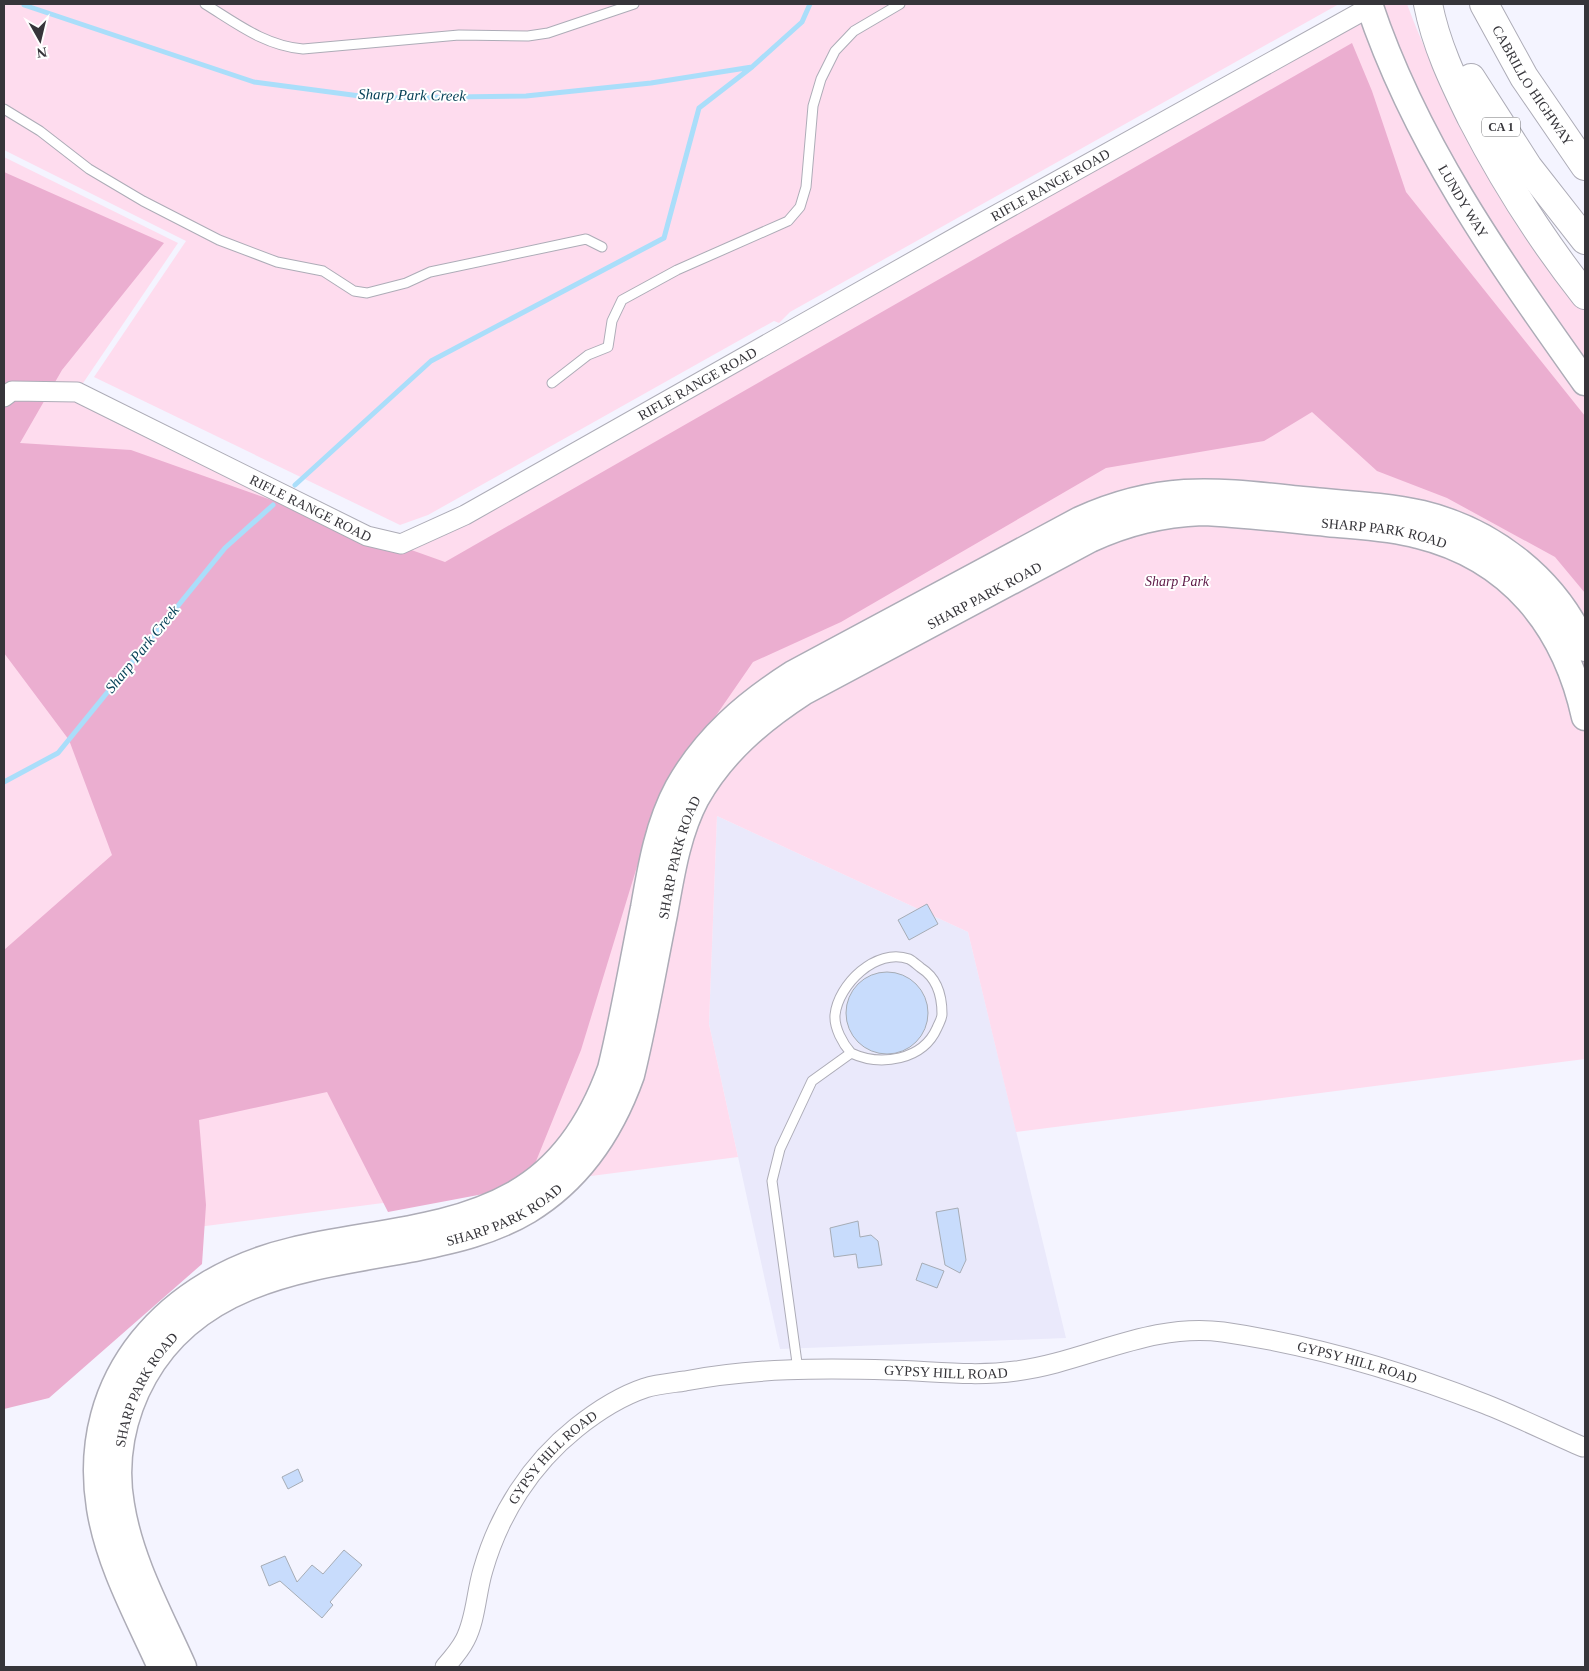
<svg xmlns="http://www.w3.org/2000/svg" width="1589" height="1671" font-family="'Times New Roman',serif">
<rect width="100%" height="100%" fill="#f4f4ff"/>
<path fill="#eae9fb" d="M717 816 968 932 1066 1338 780 1349 709 1024Z"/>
<path fill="#fedcee" d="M4 4H1339L790 312 779 323 774 321 428 515 400 525 94 377 186 241 4 150Z
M1382 4H1407C1449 117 1515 215 1585 312V1059L1016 1132 968 932 717 816 709 1024 738 1157 4 1252V157L178 243 77 392 401 544Z"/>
<path fill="#ebaed0" d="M1352 43 1372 91 1406 192 1585 416V593L1555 557 1447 498 1377 471 1312 412 1264 441 1106 468 841 622 753 662 657 801 581 1050 526 1186 388 1212 327 1092 199 1120 206 1205 202 1264 49 1398 4 1409V950L112 855 69 740 4 653V172L164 243 62 370 20 443 131 450 445 562Z"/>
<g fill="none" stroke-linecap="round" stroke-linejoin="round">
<path stroke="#aadefa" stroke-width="5" d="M24 5 254 82 375 98 526 96 651 83 752 67
M295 485 431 361 664 238 699 108 752 67 802 22 810 4
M4 782 58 753 225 548 273 505"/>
</g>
<path fill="#c8dcfc" stroke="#a6acb5" d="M927 904 938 924 909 940 898 920Z
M846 1013a41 41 0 1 1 82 0a41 41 0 1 1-82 0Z
M958 1208 966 1260 960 1273 945 1265 936 1212Z
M858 1221 860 1237 871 1235 878 1241 882 1265 858 1268 856 1254 834 1257 830 1228Z
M922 1263 944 1271 937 1288 916 1280Z
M298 1469 303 1481 288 1489 282 1477Z
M344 1550 362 1565 330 1602 333 1605 322 1618 280 1581 269 1586 261 1566 285 1556 297 1582 312 1565 323 1574Z"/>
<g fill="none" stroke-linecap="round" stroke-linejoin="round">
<g stroke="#adacb7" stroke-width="11">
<path id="lane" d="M205 4C236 23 265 46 303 49L459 35 528 36 548 33 634 4
M4 109 40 131 89 169 143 201 219 240 277 262 323 271 354 291 367 293 406 283 430 272 586 239 602 247
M552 383 588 355 608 347 612 321 622 300 677 270 788 221 800 207 806 187 813 106 821 79 835 51 854 31 900 4
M798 1370 772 1181 780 1149 812 1081 851 1053C881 1067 923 1060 937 1028 939 1023 942 1019 942 1014 942 994 937 978 921 968 917 965 913 961 909 959 876 947 838 985 835 1015 834 1028 843 1044 851 1053"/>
</g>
<g stroke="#adacb7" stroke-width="21">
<g id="street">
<path id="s1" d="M4 397 12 391 77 392 367 536 401 544 465 515 967 231 1370 7"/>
<path id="s2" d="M445 1667C452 1659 460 1650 465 1640 476 1619 476 1593 483 1570 499 1514 531 1464 576 1428 596 1412 621 1396 645 1388 658 1384 672 1383 685 1381 752 1368 822 1368 890 1370 932 1371 974 1377 1016 1371 1086 1362 1150 1322 1223 1332 1313 1345 1401 1371 1485 1404 1518 1417 1550 1433 1583 1447"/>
</g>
</g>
<g stroke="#adacb7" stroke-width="29">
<g id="secondary">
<path id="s3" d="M1369 4C1416 145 1500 262 1585 382"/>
<path d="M161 1667C138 1616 109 1564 100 1508 79 1376 170 1280 292 1251 365 1233 448 1232 515 1194 563 1167 593 1119 611 1069 624 1016 633 962 644 908 651 868 658 825 678 788 705 739 746 704 793 674L1080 520C1162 483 1216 491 1302 500 1342 504 1383 505 1422 514 1493 531 1556 580 1585 648"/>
<path id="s4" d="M183 1667C160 1615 130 1562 121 1505 113 1461 122 1415 144 1376 200 1276 313 1267 415 1248 454 1240 493 1231 528 1210 579 1179 611 1131 631 1075 644 1022 653 968 664 914 671 875 677 834 696 798 722 752 760 720 803 692L1090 539C1127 522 1161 514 1202 512 1244 514 1286 519 1327 523 1357 526 1389 527 1418 535 1511 558 1565 626 1585 717"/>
</g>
</g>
<g stroke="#adacb7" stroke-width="30">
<g id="highway">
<path d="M1428 4C1436 45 1453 80 1471 117 1504 181 1540 238 1585 295"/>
<path id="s5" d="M1484 4 1524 77 1585 166"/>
<path d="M1471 78 1528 167 1585 240"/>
</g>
</g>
<use href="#lane" stroke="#fff" stroke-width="9"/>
<use href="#street" stroke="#fff" stroke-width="19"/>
<use href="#secondary" stroke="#fff" stroke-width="26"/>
<use href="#highway" stroke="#fff" stroke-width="28"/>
</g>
<g text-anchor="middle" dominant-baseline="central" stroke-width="4" stroke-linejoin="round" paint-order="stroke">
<rect fill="#fff" stroke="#727275" stroke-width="1" x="1482" y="117.5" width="38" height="19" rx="4"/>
<g font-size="12" font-weight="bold" fill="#36353a">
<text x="1501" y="127">CA 1</text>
</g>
<g font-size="14" fill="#36353a" stroke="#fff">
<text stroke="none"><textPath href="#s5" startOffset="95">CABRILLO HIGHWAY</textPath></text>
<text stroke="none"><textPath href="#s1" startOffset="1176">RIFLE RANGE ROAD</textPath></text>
<text stroke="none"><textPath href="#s3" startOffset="219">LUNDY WAY</textPath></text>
<text stroke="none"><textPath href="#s1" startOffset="771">RIFLE RANGE ROAD</textPath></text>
<text stroke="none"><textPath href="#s1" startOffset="336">RIFLE RANGE ROAD</textPath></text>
<text stroke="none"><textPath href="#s4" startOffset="1974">SHARP PARK ROAD</textPath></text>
<text stroke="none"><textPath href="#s4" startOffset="1555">SHARP PARK ROAD</textPath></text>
<text stroke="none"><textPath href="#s4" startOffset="1135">SHARP PARK ROAD</textPath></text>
<text stroke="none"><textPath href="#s4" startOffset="715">SHARP PARK ROAD</textPath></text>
<text stroke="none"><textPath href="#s2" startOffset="1081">GYPSY HILL ROAD</textPath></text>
<text stroke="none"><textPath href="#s2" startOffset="661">GYPSY HILL ROAD</textPath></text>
<text stroke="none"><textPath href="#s4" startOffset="296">SHARP PARK ROAD</textPath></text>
<text stroke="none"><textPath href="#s2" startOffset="241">GYPSY HILL ROAD</textPath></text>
</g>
<g font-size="14" font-style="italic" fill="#5d1845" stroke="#fff">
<text x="1177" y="581">Sharp Park</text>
</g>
<g font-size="15" font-style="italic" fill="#033e55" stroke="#fff">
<text transform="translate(412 95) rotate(1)">Sharp Park Creek</text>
<text transform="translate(142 649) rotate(-51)">Sharp Park Creek</text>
</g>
</g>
<rect width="1589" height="1671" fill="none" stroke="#36353a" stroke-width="10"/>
<g transform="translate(40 40) rotate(172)" stroke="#ffffff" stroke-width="4" paint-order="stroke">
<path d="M0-4L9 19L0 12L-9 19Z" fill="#36353a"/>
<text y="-8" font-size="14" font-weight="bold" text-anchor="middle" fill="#36353a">N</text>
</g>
</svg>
